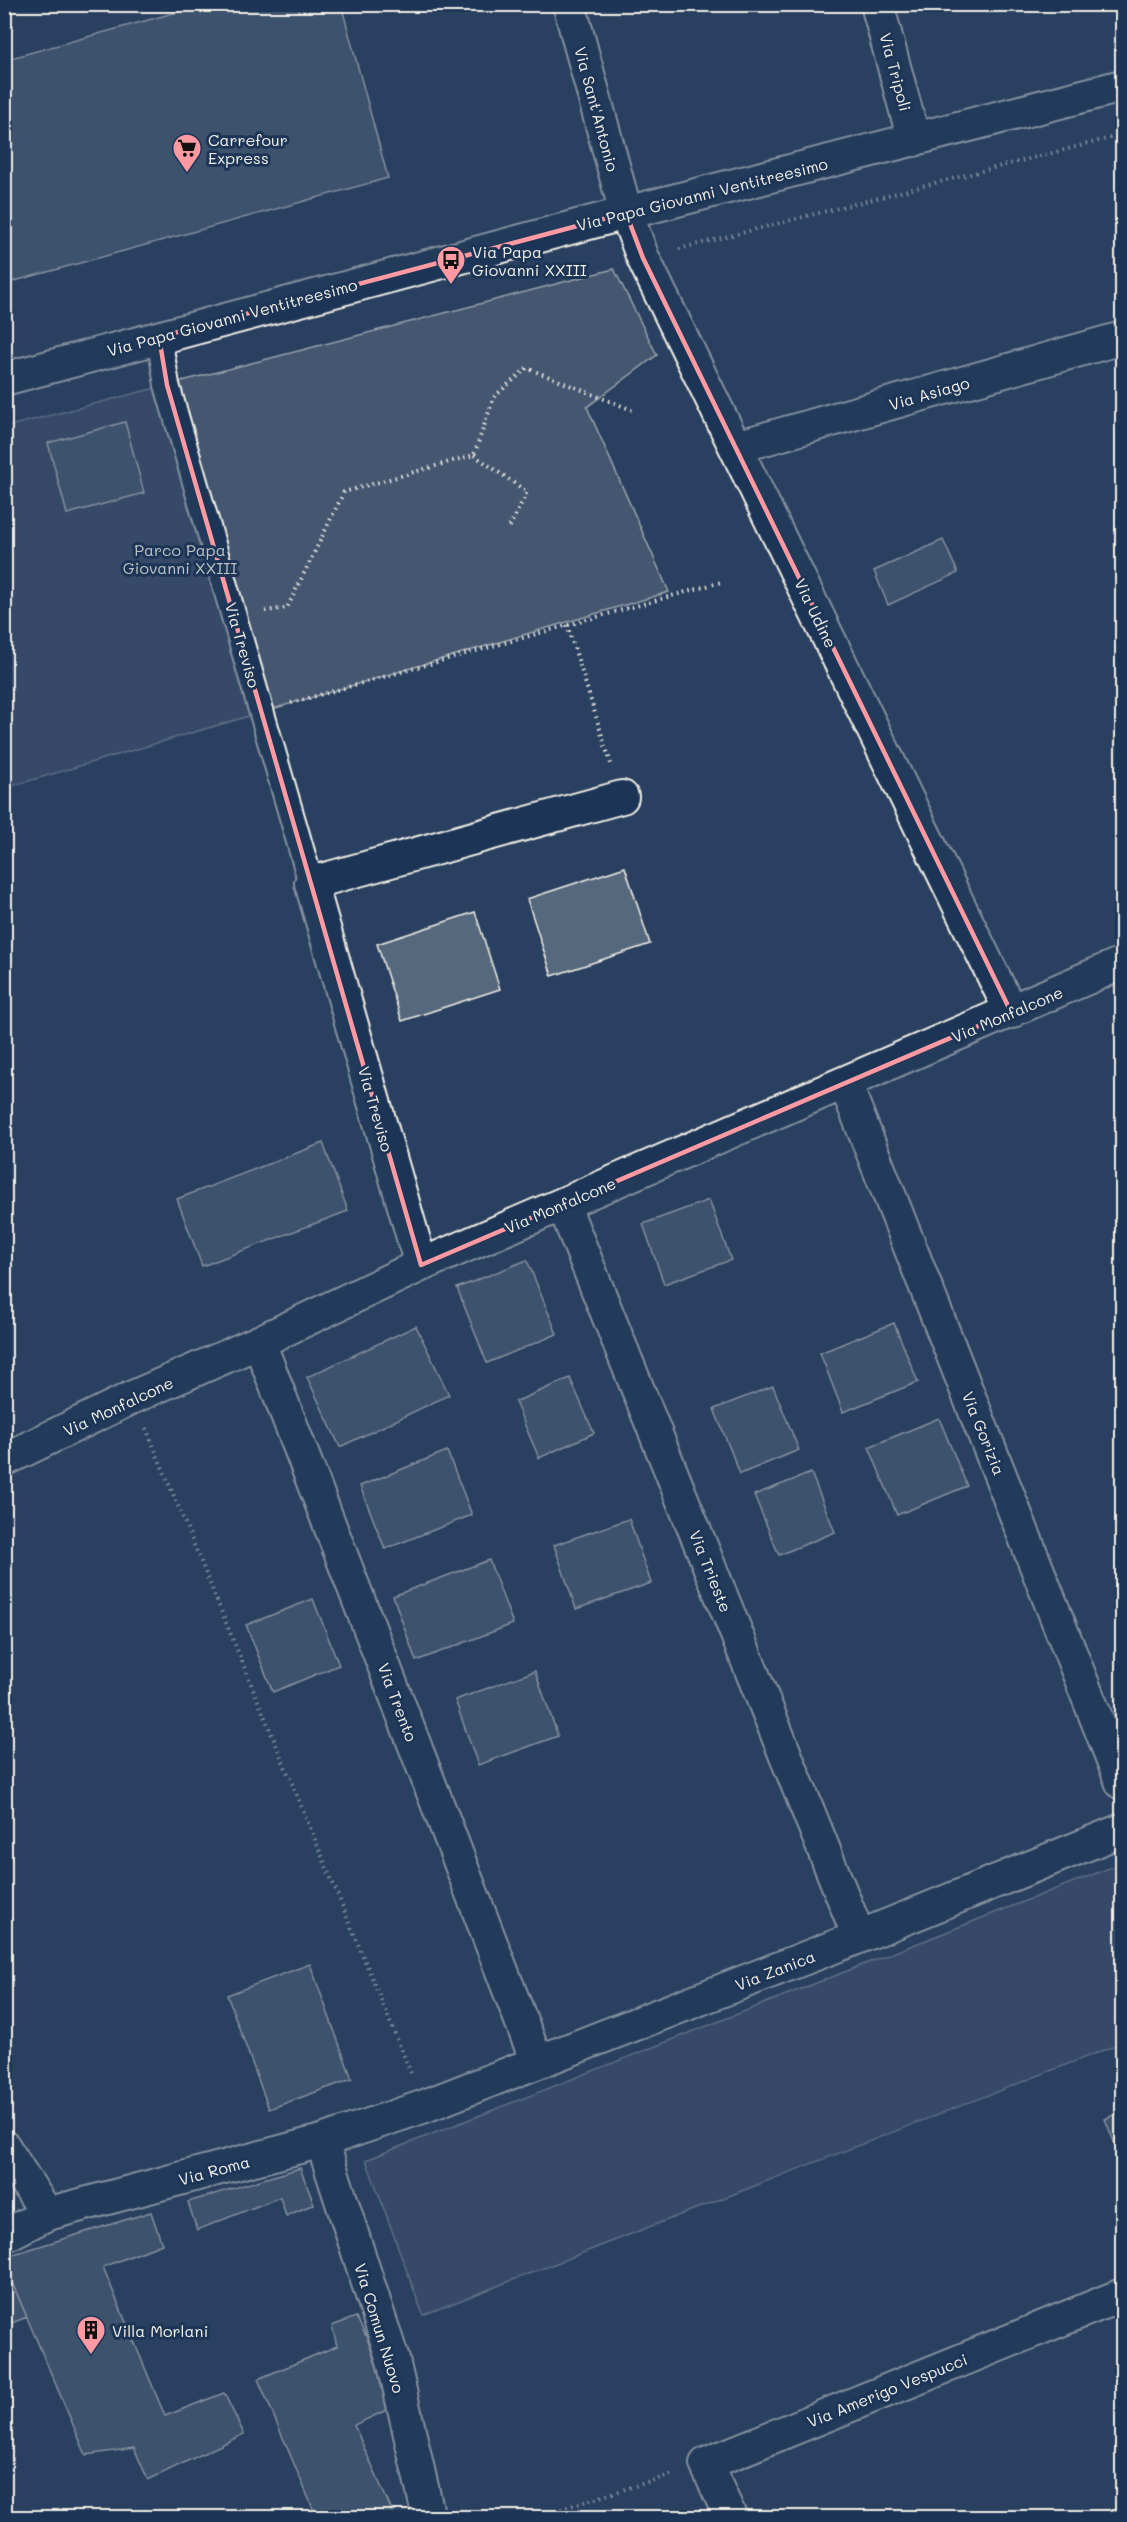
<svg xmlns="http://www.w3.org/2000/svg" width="1127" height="2522" font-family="Mali,sans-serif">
<rect width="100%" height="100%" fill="#2a4060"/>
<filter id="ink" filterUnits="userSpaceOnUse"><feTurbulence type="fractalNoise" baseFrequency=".0167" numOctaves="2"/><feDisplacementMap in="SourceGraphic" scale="12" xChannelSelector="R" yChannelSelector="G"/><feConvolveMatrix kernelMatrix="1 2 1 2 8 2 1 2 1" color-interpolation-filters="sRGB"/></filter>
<g filter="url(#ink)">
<path fill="#445771" stroke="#9ca4ac" stroke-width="1.5" d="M614 269 657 355 587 407 669 592 5 788V427Z
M1122 1863V2043L423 2315 366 2160Z"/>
<path fill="#56677d" stroke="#f4f1e8" stroke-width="1.5" d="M206 4H341L388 178 4 284V60Z
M125 422 144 493 67 514 48 443Z
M943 540 958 573 888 605 874 571Z
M625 867 650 944 552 976 527 899Z
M475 912 500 989 402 1021 377 944Z
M323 1143 348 1211 202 1266 177 1199Z
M709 1200 731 1260 664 1284 643 1224Z
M527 1260 557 1334 487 1363 457 1288Z
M894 1323 918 1382 843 1412 820 1353Z
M416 1326 449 1395 340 1447 307 1377Z
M570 1378 594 1433 539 1458 515 1402Z
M773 1386 799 1450 740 1474 714 1409Z
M939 1418 967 1486 897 1515 869 1447Z
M447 1451 472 1515 385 1549 360 1486Z
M811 1473 835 1532 779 1555 754 1495Z
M629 1519 651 1583 576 1609 554 1545Z
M489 1560 513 1624 416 1661 393 1596Z
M313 1599 339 1665 273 1692 246 1625Z
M535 1671 558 1736 478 1765 455 1700Z
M310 1964 352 2079 269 2109 227 1995Z
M1122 2111V2162L1105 2119Z
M300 2168 314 2204 286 2216 280 2197 197 2230 188 2202Z
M151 2212 162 2244 103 2267 165 2416 224 2393 244 2434 148 2480 134 2448 86 2455 4 2264V2257Z
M4 2264 27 2317 4 2326Z
M356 2317 367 2338 391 2408 354 2425 395 2518H317L258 2379 337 2346 332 2326Z"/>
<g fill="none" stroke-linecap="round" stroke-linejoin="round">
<g stroke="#f4f1e8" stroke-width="28">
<path id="pedestrian" d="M159 337 167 385 311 883"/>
</g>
<g stroke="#f4f1e8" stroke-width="36">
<path id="minor" d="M569 4 626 213 643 258 1011 1012
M877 4 914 140
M4 379 626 213 1122 86
M736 447 1122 338
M845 1083 1122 1783
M563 1204 859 1937
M421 1265 311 883 622 797
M259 1342 537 2062
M4 1460 133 1397 259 1342 421 1265 1122 963
M322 2141 393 2360 429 2518
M4 2147 47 2214
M4 2236 47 2214 322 2141 425 2106 859 1937 1122 1830
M731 2518 706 2464 1122 2295"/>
</g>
<path stroke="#f4f1e8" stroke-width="4" stroke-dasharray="1.5 4.5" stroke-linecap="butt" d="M679 249 1122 135
M474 455 527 492 509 528
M265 611 287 608 344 492 474 455 494 397 527 368 632 410
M567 625 611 764
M291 703 721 582
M146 1428 411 2073
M532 2518 674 2474"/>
<use href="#pedestrian" stroke="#1d3557" stroke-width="24"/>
<use href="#minor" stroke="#1d3557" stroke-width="32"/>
</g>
</g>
<path d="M0 0H1127V2522H0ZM626 213 643 258 1011 1012 421 1265 167 385 159 337Z" fill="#2a4060" fill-opacity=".55" fill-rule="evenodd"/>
<path fill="none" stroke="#ff9aa2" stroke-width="4.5" stroke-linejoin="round" d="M626 213 643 258 1011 1012 421 1265 167 385 159 337Z"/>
<defs>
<g id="supermarket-pin" transform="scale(1.5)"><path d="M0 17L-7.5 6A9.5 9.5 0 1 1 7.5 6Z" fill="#ff9aa2" stroke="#1d3557"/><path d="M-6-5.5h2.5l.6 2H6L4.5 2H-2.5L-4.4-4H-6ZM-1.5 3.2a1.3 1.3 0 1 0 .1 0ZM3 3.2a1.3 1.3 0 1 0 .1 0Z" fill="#111"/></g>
<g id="bus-pin" transform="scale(1.5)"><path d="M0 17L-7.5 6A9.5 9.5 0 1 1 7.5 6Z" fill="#ff9aa2" stroke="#1d3557"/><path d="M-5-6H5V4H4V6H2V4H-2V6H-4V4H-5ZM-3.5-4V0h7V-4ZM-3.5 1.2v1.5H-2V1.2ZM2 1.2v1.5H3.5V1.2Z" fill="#111"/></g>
<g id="building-pin" transform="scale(1.5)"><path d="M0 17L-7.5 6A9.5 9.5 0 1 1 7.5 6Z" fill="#ff9aa2" stroke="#1d3557"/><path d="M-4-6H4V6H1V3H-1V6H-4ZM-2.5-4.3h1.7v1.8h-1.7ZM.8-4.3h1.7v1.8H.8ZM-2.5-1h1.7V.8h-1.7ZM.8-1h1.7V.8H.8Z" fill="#111"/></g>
</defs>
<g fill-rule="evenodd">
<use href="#supermarket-pin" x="187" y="148"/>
<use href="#bus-pin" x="451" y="260"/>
<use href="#building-pin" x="91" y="2330"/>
</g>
<g text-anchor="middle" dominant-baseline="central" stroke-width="6" stroke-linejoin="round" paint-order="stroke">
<g font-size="16" fill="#f4f1e8" stroke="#1d3557">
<text transform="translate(896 72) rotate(75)">Via Tripoli</text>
<text transform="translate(597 109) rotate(75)">Via Sant'Antonio</text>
<text transform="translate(702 194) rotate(-14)">Via Papa Giovanni Ventitreesimo</text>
<text transform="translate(232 317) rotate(-15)">Via Papa Giovanni Ventitreesimo</text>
<text transform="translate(929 393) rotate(-16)">Via Asiago</text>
<text transform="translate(816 613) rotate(64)">Via Udine</text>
<text transform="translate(243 645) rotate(74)">Via Treviso</text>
<text transform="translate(1007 1014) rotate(-23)">Via Monfalcone</text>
<text transform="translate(376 1109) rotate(74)">Via Treviso</text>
<text transform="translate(560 1205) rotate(-23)">Via Monfalcone</text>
<text transform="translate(118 1406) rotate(-25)">Via Monfalcone</text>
<text transform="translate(984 1433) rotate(68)">Via Gorizia</text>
<text transform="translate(711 1571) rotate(68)">Via Trieste</text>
<text transform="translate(398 1702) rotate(69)">Via Trento</text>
<text transform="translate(775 1970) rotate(-21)">Via Zanica</text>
<text transform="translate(214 2170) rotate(-15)">Via Roma</text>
<text transform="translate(380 2328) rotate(73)">Via Comun Nuovo</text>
<text transform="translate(887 2390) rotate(-22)">Via Amerigo Vespucci</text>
</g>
<g font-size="16" fill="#f4f1e8" stroke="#1d3557" text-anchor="start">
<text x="208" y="139">Carrefour<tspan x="208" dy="18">Express</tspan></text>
<text x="472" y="251">Via Papa<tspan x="472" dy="18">Giovanni XXIII</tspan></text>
<text x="112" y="2330">Villa Morlani</text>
</g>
<g font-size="16" fill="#bfc3c4" stroke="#1d3557">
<text x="180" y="549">Parco Papa<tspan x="180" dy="18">Giovanni XXIII</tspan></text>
</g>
</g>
<rect width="1127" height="2522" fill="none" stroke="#1d3557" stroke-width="24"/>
<rect x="12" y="12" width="1103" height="2498" fill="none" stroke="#f4f1e8" stroke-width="2" filter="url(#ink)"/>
</svg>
